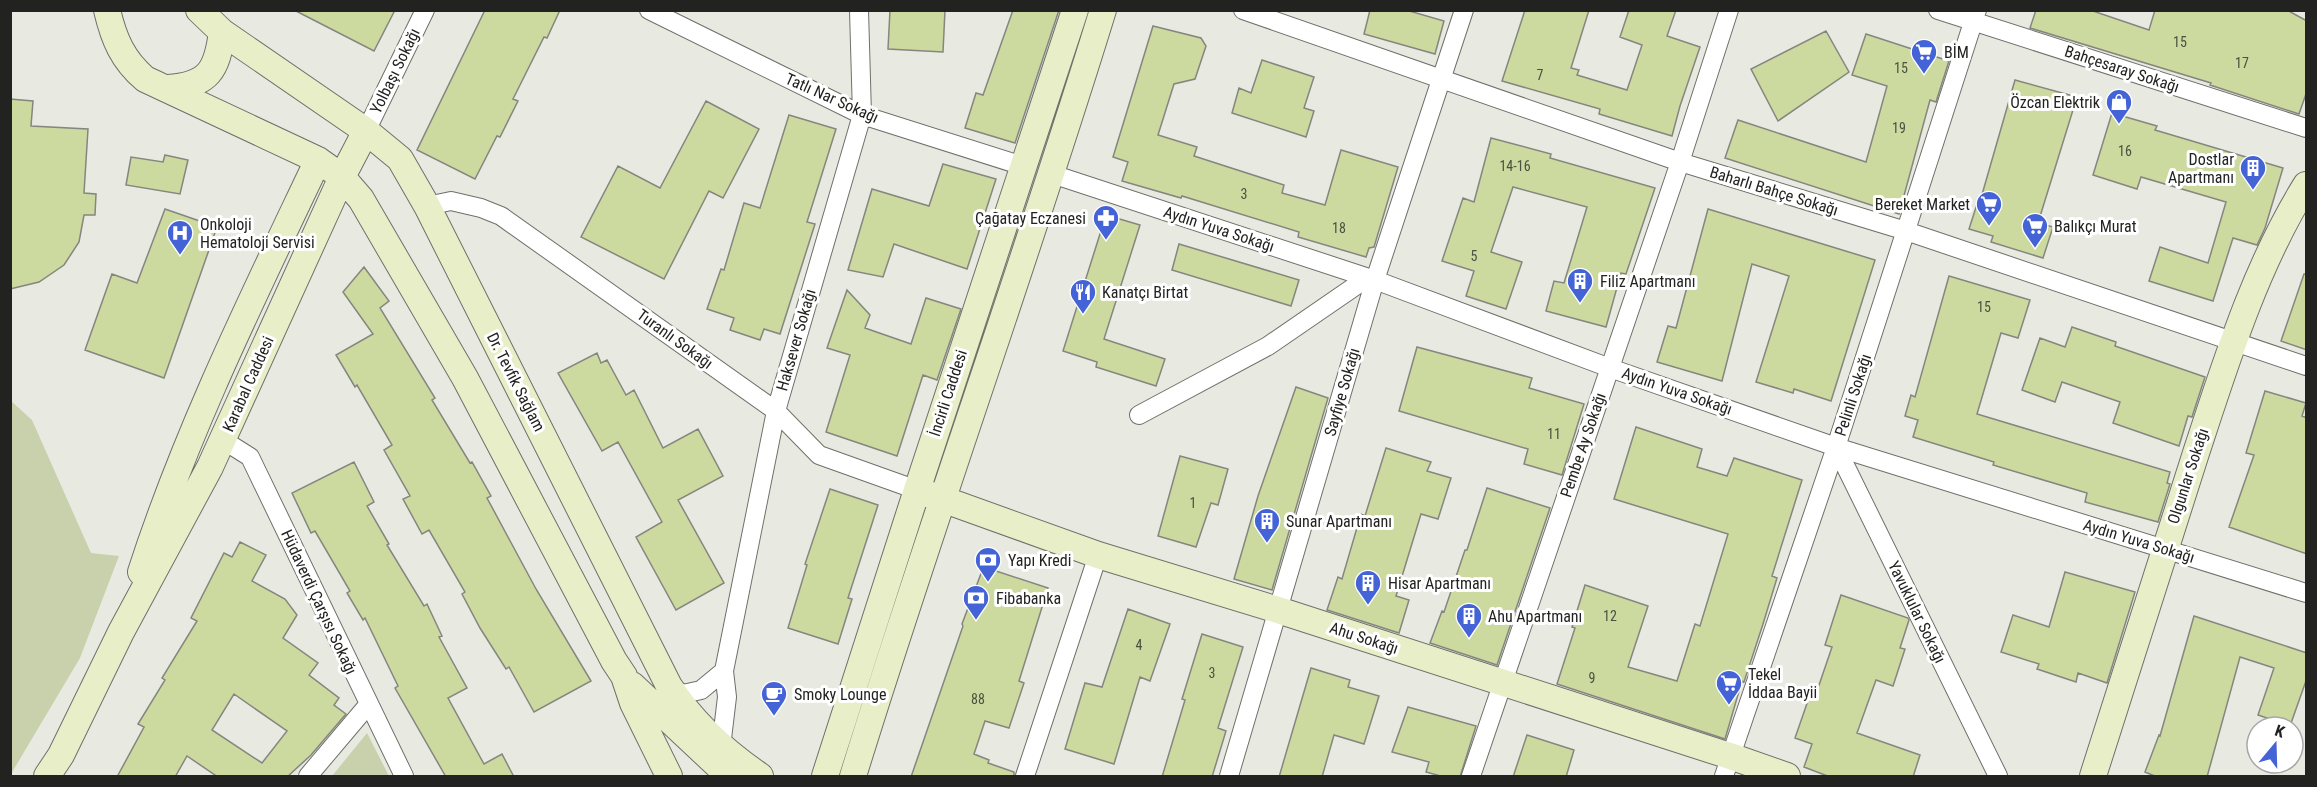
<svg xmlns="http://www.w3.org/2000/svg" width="2317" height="787" font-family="'Roboto Condensed',sans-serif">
<rect width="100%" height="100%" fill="#e8eae2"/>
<path fill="#c8d1ab" d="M11 401 32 420 91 553 119 556 80 658 11 774Z
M367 733 389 776H332Z"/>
<path fill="#ccd99f" stroke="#85867f" stroke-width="1.5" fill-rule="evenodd" d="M294 10H395L374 51Z
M485 10H560L547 38 544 37 513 99 518 101 500 137 497 136 475 179 417 150Z
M890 10H945L943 52 888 49Z
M1013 10H1059L1015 143 965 128 976 93 983 95Z
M1370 10H1406L1444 21 1435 54 1364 34Z
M1525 10H1589L1571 68 1579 70 1577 75 1627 90 1642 45 1620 37 1629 10H1676L1667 36 1700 47 1680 106 1672 136 1599 114 1600 109 1502 81Z
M2036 10H2090L2149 30 2155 10H2287L2307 21V91L2299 114 2210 85 2211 83 2030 28Z
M1153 26 1201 38 1206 46 1195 79 1174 84 1158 135 1197 147 1194 156 1284 185 1282 193 1325 205 1341 150 1398 167 1374 247 1369 248 1366 257 1298 237 1299 232 1182 196 1181 198 1122 181 1128 162 1113 157Z
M1826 31 1849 72 1778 121 1751 69Z
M1866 34 1949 61 1936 102 1930 100 1899 214 1725 158 1738 120 1866 162 1887 86 1852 75Z
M1262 60 1314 77 1304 108 1314 111 1306 137 1232 113 1239 88 1251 93Z
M2015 80 2077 97 2038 223 2053 227 2043 258 1991 242 1993 236 1969 229 1979 198H1981Z
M10 99 33 101 31 126 88 129 84 193 96 194 95 215H84L79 242 64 265 39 282 10 289Z
M706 101 759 129 723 198 709 191 664 279 581 237 618 166 660 188Z
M2112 113 2157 126 2155 130 2283 168 2265 228 2257 245 2233 238 2213 301 2149 281 2160 247 2208 263 2226 202 2141 177 2137 189 2093 175Z
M789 115 836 129 807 222 815 224 780 334 764 329 760 340 730 330 734 318 707 309 721 269 724 270 744 203 760 208Z
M1491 138 1551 154 1550 158 1655 188 1626 274 1621 273 1606 327 1546 311 1554 281 1564 283 1587 207 1513 187 1491 252 1522 262 1506 309 1466 296 1474 271 1442 261 1463 198 1474 202Z
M165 155 188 160 180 194 126 185 131 157 163 162Z
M943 164 996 179 967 269 894 244 883 277 848 270 872 189 929 206Z
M165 209 217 227 164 378 85 350 112 274 137 283Z
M1708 209 1875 260 1831 401 1794 389 1793 393 1756 382 1789 276 1752 264 1722 381 1657 362 1668 326 1676 328Z
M1106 215 1140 225 1104 339 1165 359 1156 386 1096 367 1097 362 1063 351Z
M1179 244 1299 280 1291 306 1172 270Z
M364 267 389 301 380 308 435 398 432 400 470 463 472 462 491 496 487 498 536 589 591 681 534 712 509 667 506 669 480 628 462 594 465 592 429 530 422 534 403 499 410 496 384 450 392 445 357 385 355 387 336 355 373 334 343 292Z
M2304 274H2307V350L2281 341Z
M1949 276 2030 300 2018 338 2001 333 1977 414 2170 472 2167 483 2170 484 2158 522 2085 502 2087 493 1993 465 1994 462 1913 437 1918 420 1905 416 1911 395 1915 397Z
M847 290 870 315 865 328 911 344 926 298 961 309 937 380 923 375 897 456 826 432 850 355 827 348Z
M2072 327 2116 342 2115 346 2205 377 2192 417 2188 416 2179 446 2113 423 2120 402 2062 382 2055 402 2022 390 2040 338 2065 347Z
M1417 347 1532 378 1529 388 1584 404 1562 475 1524 464 1528 449 1399 411Z
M597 353 601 363 607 360 626 395 634 390 663 448 698 429 723 476 678 500 724 583 676 610 636 537 662 522 618 442 602 451 558 373Z
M1296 387 1328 398 1272 590 1234 579 1258 496Z
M2265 391 2306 403 2302 416 2307 418V554L2229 527 2254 455 2246 453Z
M1636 427 1702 449 1697 467 1727 476 1734 458 1802 480 1772 576 1777 578 1763 624 1744 682 1742 681 1725 739 1557 684 1575 628 1572 627 1585 585 1648 606 1628 667 1677 681 1695 624 1700 626 1728 534 1614 499Z
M1386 448 1431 462 1427 471 1451 478 1438 519 1421 514 1396 596 1409 600 1399 633 1327 610 1338 577 1342 579 1361 514 1365 516Z
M1180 456 1228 469 1218 505 1211 503 1196 547 1158 536Z
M354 462 374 502 367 506 389 544 387 545 424 606 427 604 442 636 439 637 467 688 448 698 484 764 502 754 514 777H446L395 688 398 686 365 618 363 620 347 593 350 591 315 531 311 533 292 493Z
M1487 488 1550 508 1497 665 1430 643 1442 611 1444 612 1465 550H1467Z
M830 489 878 505 848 598 852 599 838 644 788 628 807 565 805 564Z
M240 542 266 555 252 581 285 599 297 615 283 638 318 663 309 675 339 698 334 705 346 714 311 755 287 777H218L187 756 175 777H117L144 727 138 724 165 680 162 678 197 621 191 618 224 553 232 557ZM234 694 287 731 262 763 212 730Z
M990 569 1048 588 1019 681 1024 683 1009 728 985 721 974 754 989 760 988 763 1014 772V777H911L963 626 962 624 982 571Z
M2065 572 2135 592 2107 683 2078 673 2076 682 2037 669 2039 664 2001 652 2013 615 2049 627Z
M1841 595 1908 618 1909 620 1900 648 1905 649 1893 686 1876 680 1857 733 1920 755 1913 777H1830L1804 767 1812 744 1795 738 1812 689 1817 691 1832 647 1825 645Z
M1128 609 1170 624 1150 681 1140 677 1114 764 1065 749 1085 683 1102 687Z
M2194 616 2307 653V678L2290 726 2258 715 2274 668 2240 657 2207 777H2157L2145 772 2159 735 2160 736Z
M1202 634 1243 647 1218 728 1226 731 1212 777H1162L1185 700 1182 699Z
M1311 668 1350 680 1348 687 1379 696 1364 744 1334 735 1322 777H1279Z
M1408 707 1476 726 1460 777H1444L1426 772 1429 762 1392 752Z
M1527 735 1574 750 1566 777H1513Z"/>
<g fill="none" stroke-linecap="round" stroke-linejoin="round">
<g stroke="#6f706a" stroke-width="20">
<path id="street" d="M649 10 862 115 1023 166
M1243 10 1680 162 1906 231 2306 366
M1938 10 2306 128
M366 131 425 10
M1052 174 1375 280 1610 368 1836 447 2306 593
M427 206 451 201 481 208 501 216 776 411 819 455 917 490
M1139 415 1268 346 1367 278
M223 440 250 457 404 776
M1836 447 1998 776
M669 686 683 694 701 690 724 671
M721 747 727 697 724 671 776 411 862 115 859 10
M308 776 368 705
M1025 776 1098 555
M1229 776 1375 280 1464 10
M1471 776 1680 162 1729 10
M1724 776 1836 447 1977 10"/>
</g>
<g stroke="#6f706a" stroke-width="28">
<path id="secondary" d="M107 10C114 40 123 60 145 79L318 160 342 177 361 199 465 378 614 661 624 676 633 703 669 776
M199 10 222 32 366 131 400 159 427 206 669 686C692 722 725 752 760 776
M168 88C209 85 217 70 222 32
M917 490 1098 555 1278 610 1730 756 1787 776
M141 572C187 430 254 295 318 160
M632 685 729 776
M47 776 61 755 121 632 210 467 342 177 366 131
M825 776 917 490 1075 10
M853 776C932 520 1024 267 1103 10
M2093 776C2127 668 2161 560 2196 453 2226 362 2255 267 2306 185"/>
</g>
<use href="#street" stroke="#fff" stroke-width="18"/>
<use href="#secondary" stroke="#e8efc8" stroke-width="26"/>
</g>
<defs>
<g id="supermarket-pin" transform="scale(1.35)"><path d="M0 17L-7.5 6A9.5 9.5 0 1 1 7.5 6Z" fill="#4463d6" stroke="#fff"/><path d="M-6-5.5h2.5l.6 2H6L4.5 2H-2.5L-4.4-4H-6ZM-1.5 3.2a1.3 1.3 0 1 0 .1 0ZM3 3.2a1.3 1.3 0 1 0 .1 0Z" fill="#fff"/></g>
<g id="shop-pin" transform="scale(1.35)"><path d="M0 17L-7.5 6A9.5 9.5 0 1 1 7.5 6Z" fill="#4463d6" stroke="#fff"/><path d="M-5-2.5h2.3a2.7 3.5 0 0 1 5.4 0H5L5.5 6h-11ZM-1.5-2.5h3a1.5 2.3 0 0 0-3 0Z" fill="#fff"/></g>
<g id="building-pin" transform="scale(1.35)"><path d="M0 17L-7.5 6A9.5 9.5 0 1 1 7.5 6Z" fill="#4463d6" stroke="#fff"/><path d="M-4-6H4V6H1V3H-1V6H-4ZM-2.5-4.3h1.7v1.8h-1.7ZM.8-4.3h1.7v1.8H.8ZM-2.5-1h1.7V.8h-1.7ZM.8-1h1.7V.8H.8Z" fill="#fff"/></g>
<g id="pharmacy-pin" transform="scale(1.35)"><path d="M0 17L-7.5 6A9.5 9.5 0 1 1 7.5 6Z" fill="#4463d6" stroke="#fff"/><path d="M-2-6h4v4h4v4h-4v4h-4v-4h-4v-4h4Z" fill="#fff"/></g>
<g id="hospital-pin" transform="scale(1.35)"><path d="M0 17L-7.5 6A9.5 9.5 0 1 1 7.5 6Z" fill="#4463d6" stroke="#fff"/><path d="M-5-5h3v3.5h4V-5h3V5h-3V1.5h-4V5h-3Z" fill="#fff"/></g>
<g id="restaurant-pin" transform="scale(1.35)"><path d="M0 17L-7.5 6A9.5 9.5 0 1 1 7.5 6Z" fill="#4463d6" stroke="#fff"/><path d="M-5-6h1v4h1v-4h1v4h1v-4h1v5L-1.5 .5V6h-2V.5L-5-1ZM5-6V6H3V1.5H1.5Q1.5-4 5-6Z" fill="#fff"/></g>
<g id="bank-pin" transform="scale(1.35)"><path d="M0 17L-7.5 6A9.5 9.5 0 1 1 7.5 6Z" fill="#4463d6" stroke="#fff"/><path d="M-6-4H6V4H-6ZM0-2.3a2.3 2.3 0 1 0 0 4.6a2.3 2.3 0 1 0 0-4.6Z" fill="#fff"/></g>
<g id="cafe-pin" transform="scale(1.35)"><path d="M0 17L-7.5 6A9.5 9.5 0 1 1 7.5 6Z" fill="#4463d6" stroke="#fff"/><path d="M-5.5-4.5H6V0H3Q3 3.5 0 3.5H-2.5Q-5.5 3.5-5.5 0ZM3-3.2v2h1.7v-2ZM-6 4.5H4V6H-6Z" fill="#fff"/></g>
</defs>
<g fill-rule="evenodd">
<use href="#supermarket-pin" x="1924" y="52"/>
<use href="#shop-pin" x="2119" y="102"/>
<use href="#building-pin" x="2253" y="168"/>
<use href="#supermarket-pin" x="1989" y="204"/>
<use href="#pharmacy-pin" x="1106" y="218"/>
<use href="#supermarket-pin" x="2035" y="226"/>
<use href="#hospital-pin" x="180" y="233"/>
<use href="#building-pin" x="1580" y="281"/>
<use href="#restaurant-pin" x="1083" y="292"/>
<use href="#building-pin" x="1267" y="521"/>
<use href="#bank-pin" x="988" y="560"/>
<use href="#building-pin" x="1368" y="583"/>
<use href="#bank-pin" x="976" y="598"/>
<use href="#building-pin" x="1469" y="616"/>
<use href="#supermarket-pin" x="1729" y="683"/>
<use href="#cafe-pin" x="774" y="694"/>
</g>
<g text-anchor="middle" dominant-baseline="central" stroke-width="6" stroke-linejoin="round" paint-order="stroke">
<g font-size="14" fill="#4c5040">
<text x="2180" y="42">15</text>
<text x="2242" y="63">17</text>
<text x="1901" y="68">15</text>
<text x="1540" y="75">7</text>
<text x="1899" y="128">19</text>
<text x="2125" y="151">16</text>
<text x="1515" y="166">14-16</text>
<text x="1244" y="194">3</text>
<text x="1339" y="228">18</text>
<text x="1474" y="256">5</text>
<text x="1984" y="307">15</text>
<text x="1554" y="434">11</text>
<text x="1193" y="503">1</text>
<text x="1610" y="616">12</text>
<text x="1139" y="645">4</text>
<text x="1212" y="673">3</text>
<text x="1592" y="678">9</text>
<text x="978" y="699">88</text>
</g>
<g font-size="16" fill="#222220" stroke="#fff" text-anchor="start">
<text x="1944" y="52">BİM</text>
<text x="2100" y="102" text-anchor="end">Özcan Elektrik</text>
<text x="2234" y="159" text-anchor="end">Dostlar<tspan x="2234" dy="18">Apartmanı</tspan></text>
<text x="1970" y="204" text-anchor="end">Bereket Market</text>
<text x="1086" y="218" text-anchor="end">Çağatay Eczanesi</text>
<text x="200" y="224">Onkoloji<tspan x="200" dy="18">Hematoloji Servisi</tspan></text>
<text x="2054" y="226">Balıkçı Murat</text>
<text x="1600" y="281">Filiz Apartmanı</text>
<text x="1102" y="292">Kanatçı Birtat</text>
<text x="1286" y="521">Sunar Apartmanı</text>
<text x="1008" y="560">Yapı Kredi</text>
<text x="1388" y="583">Hisar Apartmanı</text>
<text x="996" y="598">Fibabanka</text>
<text x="1488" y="616">Ahu Apartmanı</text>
<text x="1748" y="674">Tekel<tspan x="1748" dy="18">İddaa Bayii</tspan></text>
<text x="794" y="694">Smoky Lounge</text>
</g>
<g font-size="16" fill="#222220" stroke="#fff">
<text transform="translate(2122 69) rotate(18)">Bahçesaray Sokağı</text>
<text transform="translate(395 71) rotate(-64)">Yolbaşı Sokağı</text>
<text transform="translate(832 98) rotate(24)">Tatlı Nar Sokağı</text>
<text transform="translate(1774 191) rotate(17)">Baharlı Bahçe Sokağı</text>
<text transform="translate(1219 229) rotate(18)">Aydın Yuva Sokağı</text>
<text transform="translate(675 339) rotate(36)">Turanlı Sokağı</text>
<text transform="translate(796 340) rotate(-74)">Haksever Sokağı</text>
<text transform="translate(516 382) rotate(63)">Dr. Tevfik Sağlam</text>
<text transform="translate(248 384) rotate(-66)">Karabal Caddesi</text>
<text transform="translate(1677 391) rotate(19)">Aydın Yuva Sokağı</text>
<text transform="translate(1342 392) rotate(-74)">Sayfiye Sokağı</text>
<text transform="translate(948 393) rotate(-72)">İncirli Caddesi</text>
<text transform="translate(1853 395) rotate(-72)">Pelinli Sokağı</text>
<text transform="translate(1583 445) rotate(-71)">Pembe Ay Sokağı</text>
<text transform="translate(2188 476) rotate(-72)">Olgunlar Sokağı</text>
<text transform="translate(2139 541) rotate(17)">Aydın Yuva Sokağı</text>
<text transform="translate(319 602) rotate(65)">Hüdaverdi Çarşısı Sokağı</text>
<text transform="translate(1917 612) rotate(64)">Yavuklular Sokağı</text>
<text transform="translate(1364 638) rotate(18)">Ahu Sokağı</text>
</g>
</g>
<rect width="2317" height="787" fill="none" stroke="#222220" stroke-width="24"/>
<g transform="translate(2275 745) rotate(19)"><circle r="28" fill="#ffffff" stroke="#a7a7a6" stroke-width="1.5"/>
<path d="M0-4.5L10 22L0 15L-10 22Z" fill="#4463d6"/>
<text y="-9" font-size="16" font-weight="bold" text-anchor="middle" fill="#222220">K</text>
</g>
</svg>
